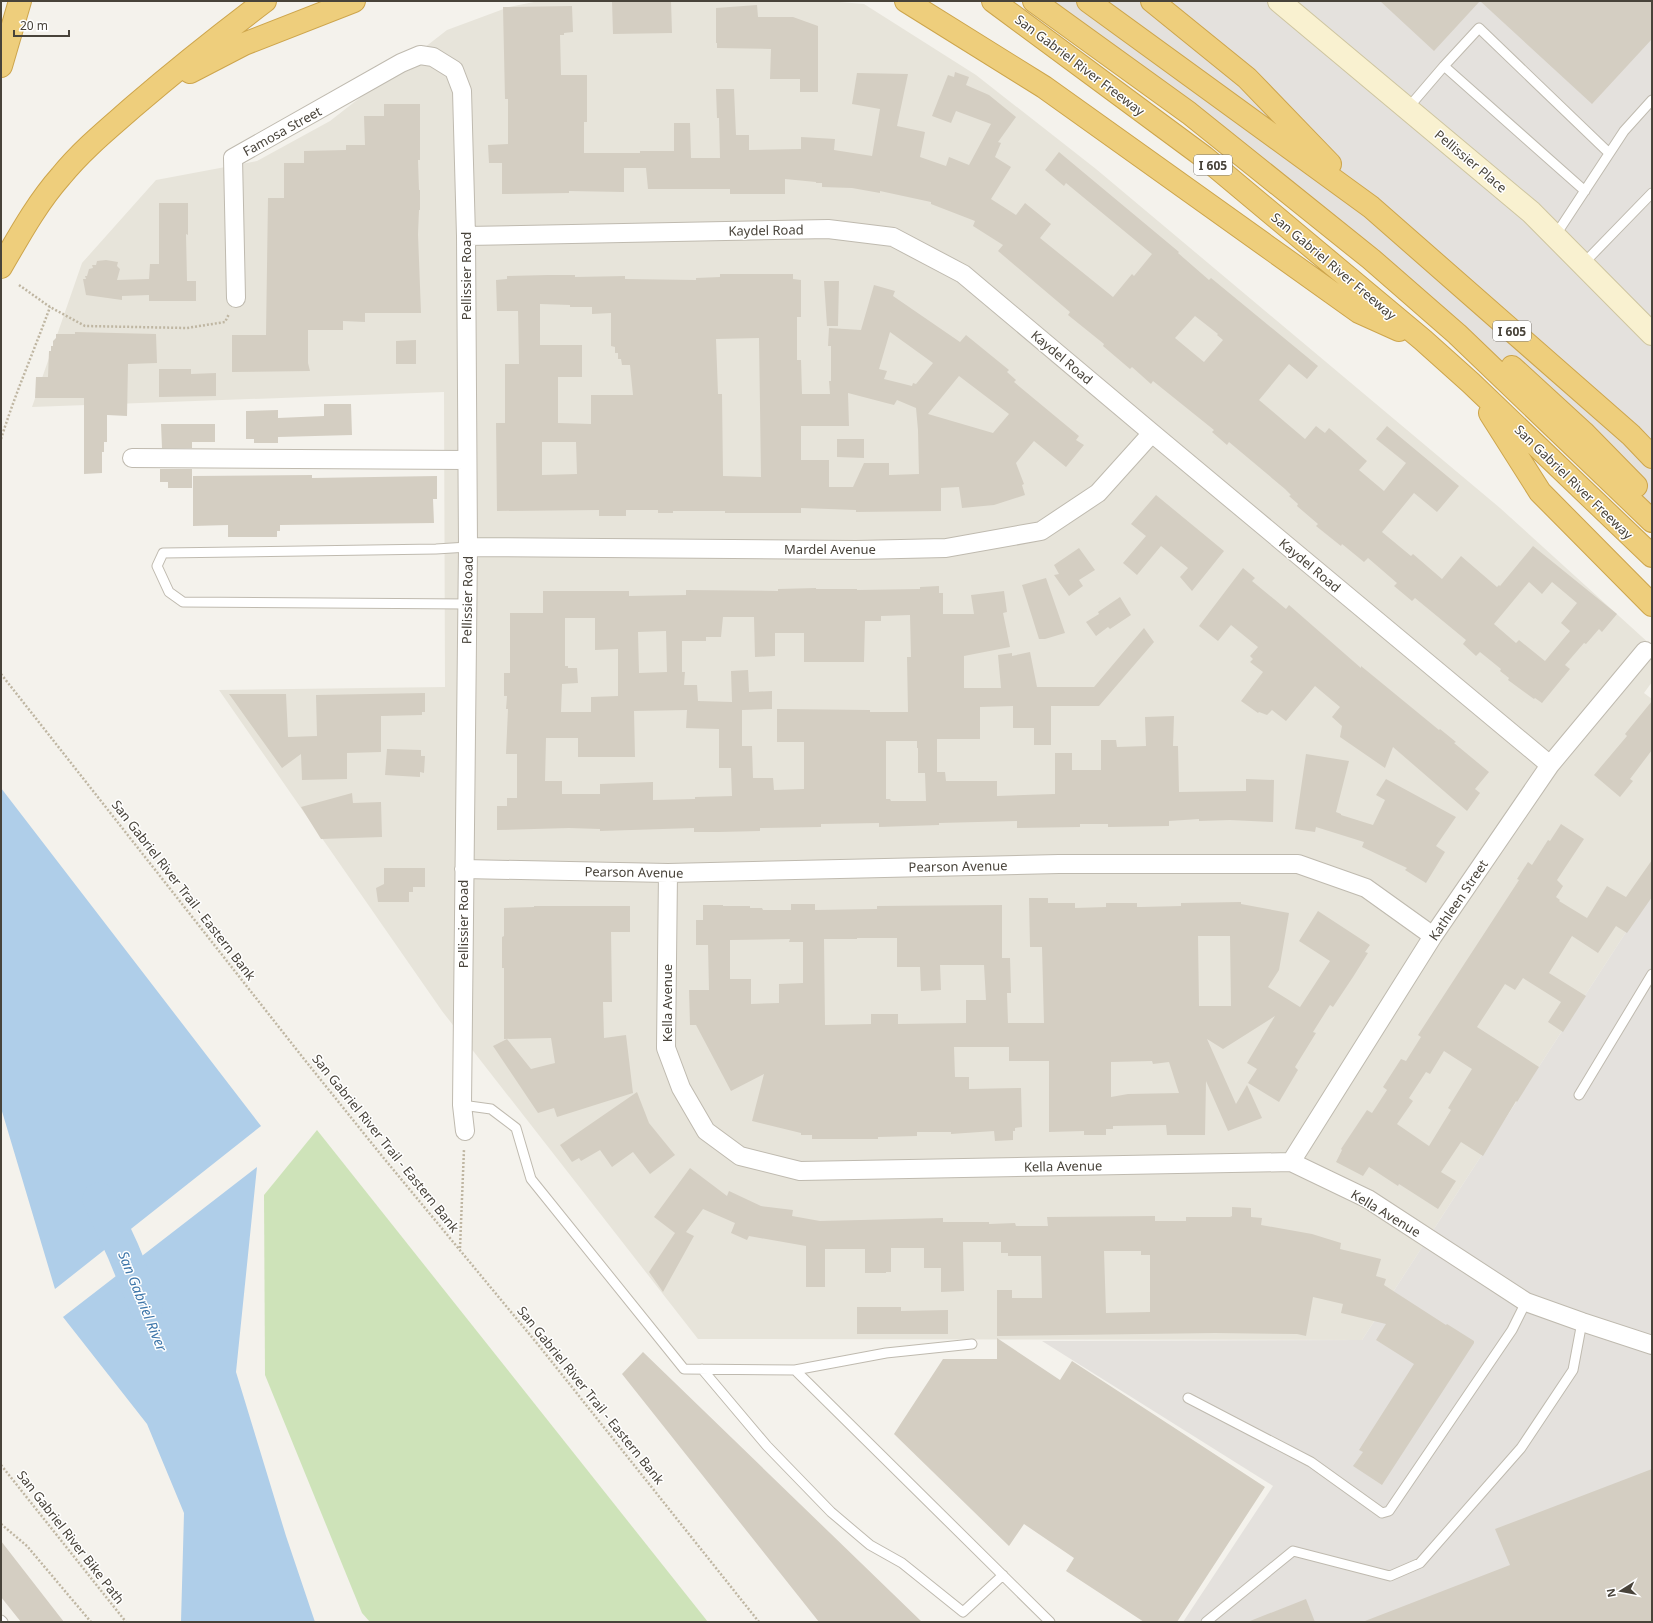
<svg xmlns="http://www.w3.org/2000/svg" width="1653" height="1623" font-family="'Noto Sans',sans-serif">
<rect width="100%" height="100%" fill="#f4f2ec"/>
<path fill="#e7e4da" d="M539 1H828L864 4 976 75 1096 169 1500 508 1652 646V682L1644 693 1652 699V892L1362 1340 698 1339 442 1011 219 690 445 687 444 392 32 407 82 263 156 180 257 161 330 121 447 30 509 7Z"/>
<path fill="#e4e1dd" d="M1045 1H1652V513L1419 297Z
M1652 892V1622H1183L1273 1486 1042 1341 1362 1340Z"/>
<path fill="#cee3b9" d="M317 1130 708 1622H370L362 1613 265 1375 264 1195Z"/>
<path fill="#afcee9" d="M1 788 261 1126 55 1289 1 1108Z
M257 1167 236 1372 286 1536 315 1622H181L184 1513 147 1424 63 1317Z"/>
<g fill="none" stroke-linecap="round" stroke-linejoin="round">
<path stroke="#afcee9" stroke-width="33" d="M99 1199 123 1251 146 1307"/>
</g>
<path fill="#d4cec2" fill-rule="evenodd" d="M612 1H671L672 33 613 34Z
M1380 1H1480L1434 51Z
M1480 1H1652V39L1592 104Z
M757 5 758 17H793L818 26V92H800V79H770L771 49 717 48V43H716V8Z
M572 6 573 32 564 33V35H560L561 75H587V122H584V153H640V151H674V123H690L691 158H720L719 118H717L716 89H734L736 135H749V150L801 149V137L835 139 834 150 872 156 880 109 852 104 857 73 908 74 897 126 925 132 920 157 946 166 949 157 969 165 991 124 956 111 951 123 932 116 948 75 954 77 955 72 969 77 966 85 989 95 1016 117 998 142 1001 143 995 157 1011 167 991 199 1016 215 1025 203 1051 224 1040 238 1113 297 1132 274 1134 276 1152 254 1066 183 1064 186 1045 170 1059 152 1179 252 1178 253 1209 280 1211 278 1318 366 1307 379 1289 364 1259 400 1305 439 1316 426 1325 433 1329 428 1367 461 1359 470 1384 491 1406 463 1376 439 1387 426 1459 486 1437 512 1414 493 1382 532 1411 556 1413 554 1442 579 1461 556 1497 587 1499 585 1500 586 1533 546 1617 614 1602 632 1599 629 1586 644 1584 643 1565 665 1570 669 1542 703 1535 698 1534 699 1508 680 1509 678 1500 671 1501 669 1480 652 1476 656 1463 644 1466 640 1415 598 1412 601 1394 586 1397 583 1368 558 1364 562 1342 544 1341 546 1316 526 1318 524 1297 506 1298 504 1289 496 1291 495 1285 489 1229 442 1227 445 1212 432 1214 430 1153 381 1151 384 1132 367 1130 369 1103 346 1104 344 1068 315 1070 312 998 251 1003 245 973 226 975 221 931 204V202L880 191V193L852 188 822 187V183H816V182L785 179V194H730V189H648L646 168H624V192L569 191V193L502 194V163H489L488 145 508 144V99H505L503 7ZM1195 316 1218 334 1217 335 1223 340 1204 362 1175 338ZM1529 582 1542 594 1552 582 1577 603 1561 623 1570 631 1545 661 1519 640 1516 643 1494 624Z
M384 104H420V160H418L419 190H420V210H419L418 234 421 313H365V322L343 321V330H308V363L310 371 232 372V335H266L268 198H284V163H304V151L346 150V145H365L364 116H384Z
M159 203H188V235L186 234 187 281H196V301H149V295L122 296V300L86 295 83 279H86L85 276H87L89 269 93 268 92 265H96L97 261 106 260 118 262 117 266 120 269 117 280 149 279 150 264H159Z
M720 274H793V279L801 280V317H797V360H801L802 394H830L829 381H831V346H828L829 328 861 330 874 285 895 291 893 296 960 342 966 335 1009 370 1007 372 1016 380 1014 382 1079 436 1076 440 1084 445 1066 467 1034 441 1016 463 1024 484 1022 485 1025 495 994 505 962 508 959 487 941 488V511L856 512V510L801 508V513H725V511H673V513H658V510H626V516H599V510L497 511 496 423H505V364H519L518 311H497L496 280 507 279V276L548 275H575V277L625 276V279L696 280V278L720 277ZM540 304 570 305V307H592V314L611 313V346L615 347V353H618V359H621L622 365H630L633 395H591V424L558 423V377H582V345H540ZM890 332 933 363 916 384 913 383 912 386 884 379 887 371 879 369ZM759 338 761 477 723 476 722 394H718L716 339ZM959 376 1009 414 993 433 928 414ZM848 393 894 405 897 400 916 408 918 430 919 474 889 475V463H864L853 487H829V460H801V426H849ZM542 442H576L577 474 542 475Z
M824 281H839L838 326H827Z
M75 332 156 334 157 363 128 364 127 416 107 415V442H104V452H102V473L84 474V398H35L36 377H48L49 351H51V346H53V341L56 338V334H75Z
M416 340V364H396V341Z
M159 369H191V374L216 373V396L159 397Z
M324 404H351L352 435 278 437V443H254V439H246V411L278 410V418L324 416Z
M161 424H215V442H192V448H162Z
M837 439H864V458L837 457Z
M160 469H192V488H168V482H160Z
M312 475V478L437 476V499H433L434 523 280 525V531H277V537H228V525L193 526V476Z
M1156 495 1224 551 1192 591 1180 577 1188 568 1161 546 1137 575 1123 563 1146 536 1131 524Z
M1079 548 1095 570 1079 580 1083 586 1069 596 1054 575 1059 574 1054 565Z
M1243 568 1255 578 1252 581 1286 609 1289 605 1361 668V666L1439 730 1440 729 1456 742 1454 743 1489 772 1475 789 1480 793 1467 811 1393 747 1385 768 1340 737 1342 726 1332 717 1340 707 1315 686 1286 721 1272 710 1267 715 1259 712 1258 713 1241 701 1263 672 1250 662 1253 659 1250 656 1258 647 1231 625 1218 641 1199 626Z
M1046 578 1065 633 1045 639H1039L1022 585Z
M939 586V593H943V614H974L971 595 1004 591 1007 612 1003 613 1010 647 964 656V688H1001L998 655 1012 653V656L1030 652 1037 687H1094L1144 628 1154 642 1099 706H1051V745H1034V728H1013V706L980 707V739H937V772H945L946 781H997V796L1055 794V753H1072V770H1101V740H1116L1117 747 1146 746 1145 717 1174 716 1173 746H1178L1179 792 1246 791V779L1274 780 1273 822 1230 820 1199 821V819L1169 821V826L1108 827V824H1080V827L1017 828V821L939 823V825L879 827V823L821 824V827L760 828V831L718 832H694V828L600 831V829L569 828 497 830V806H507V798H517V754H506L508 709H506L507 696H504V673H510V613H543V591H629V596L686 595V590L778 591V589L816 588V589H857V590L920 589V587ZM910 615 911 657H907L908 712H870V710L777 709V742H804V789L774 790 773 778H753L752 746H742V710L772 709V691L749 692 748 670 731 671 732 702 698 701 697 685H684L685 672H682V641H706V637H721L723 617H754L755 657 775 656V633H804V662H864L865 621H881V616ZM565 618H595V650L618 649V696L591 697V712H561L562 684 578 683 577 668H568V666H565ZM666 631 667 672 639 673 638 632ZM687 710 686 728 719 729V768H731L732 796 695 797V799L653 800V782L600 784V794H562V781H545L546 738H578V757H635L634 711ZM886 741H917V748H918V773H925L926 801H891L890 799H886Z
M1120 597 1131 615 1110 629 1108 627 1096 636 1086 622 1099 614 1098 612Z
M286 694 288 737 317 736 316 695 425 693V712H422V715L381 716V752L347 753V779L302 780 301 754 282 768 229 694Z
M1652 701V750L1630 779 1633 781 1620 797 1594 775 1627 736 1625 734Z
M387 749 421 750V756H425L424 773 420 772V777L385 775Z
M1306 754 1349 761 1336 812 1341 814V815L1373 825 1385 800 1376 795 1386 779 1456 817 1436 846 1445 852 1426 883 1405 870 1407 868 1362 847 1364 842 1316 827 1315 832 1295 829Z
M352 793 353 803 381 802 382 837 321 839 301 807Z
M1561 824 1584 839 1557 880 1563 886 1556 897 1560 900 1559 901 1587 918 1607 886 1626 897 1652 860V897L1627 933 1616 926 1598 953 1572 936 1549 973 1586 996 1563 1032 1548 1022 1561 1002 1523 978 1515 990 1505 984 1477 1027 1539 1067 1517 1102 1516 1101 1483 1156 1461 1142 1441 1172 1456 1181 1438 1209 1399 1184 1398 1186 1369 1167 1363 1176 1336 1162 1342 1150 1341 1149 1367 1110 1372 1113 1387 1090 1383 1087 1401 1059 1406 1061 1421 1037 1418 1035 1519 880 1517 879 1528 862 1532 865 1548 840 1550 841ZM1444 1051 1472 1069 1448 1108 1451 1110 1429 1146 1397 1124 1413 1101 1409 1098 1426 1072 1430 1074Z
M384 868H425V887H413V892H409V902H378L376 888 384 884Z
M1029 898H1048V903H1075V908L1106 907V903H1137V907H1141L1181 906V903L1241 902V904L1289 913 1279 970 1268 987 1300 1007 1330 961 1299 941 1318 911 1370 945 1365 952 1368 953 1353 977 1333 1007 1330 1005 1313 1032 1316 1033 1295 1067 1298 1070 1279 1102 1248 1083 1257 1069 1247 1063 1275 1016 1223 1049 1207 1039 1236 1104 1247 1085 1262 1118 1228 1131 1206 1081 1205 1135H1167L1166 1125 1113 1126V1129H1106V1135H1084V1131L1049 1132V1061H1009V1047H954L955 1077H969V1089L1021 1088 1022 1127 1015 1128V1131H1013V1140L995 1141 994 1131 951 1134V1132H917V1136L878 1137V1139H812V1135H801V1133L752 1121 764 1074 731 1091 696 1025H690L689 990H709L708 945H696V920H703V905H723V906H750V908H762L763 910H791V904H815V910L877 909V906L1002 905V958H1010L1011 993H1007L1008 1023H1044L1042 947H1030ZM1198 936H1230L1231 1006H1199ZM857 938H897V967H920L921 991 941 990 940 965H984L986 1000H966V1023L898 1024V1014H871V1024L825 1025 824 939H857ZM790 939 789 942H803V983L779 984V1003L751 1004V979H730V940ZM1152 1061 1153 1064 1169 1062 1179 1093 1128 1094 1111 1097V1062Z
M534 906H630V932H611L612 1002H603L604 1038 626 1035 633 1093 557 1117 554 1108 538 1113 493 1046 507 1039 531 1069 555 1063 551 1038 504 1039V968H502V937L504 936V908L534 907Z
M637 1092 649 1123 675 1155 650 1174 633 1152 612 1167 600 1150 581 1161 579 1158 572 1162 560 1145Z
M690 1168 727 1196 729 1191 761 1206 793 1210 792 1216 820 1221 943 1218V1222H989V1224L1015 1223 1016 1226H1048L1047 1217 1155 1216V1221H1186V1217H1230L1232 1216V1207L1251 1208V1217L1262 1218 1261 1225 1312 1234 1341 1243 1340 1249 1381 1259 1376 1276 1386 1279 1384 1285 1446 1325 1447 1324 1474 1341V1343L1382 1485 1353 1466 1363 1452 1359 1450 1414 1364 1376 1340 1386 1324 1341 1313 1343 1304 1313 1297 1306 1336 1297 1334 1215 1333 997 1336V1290H1012V1298H1042L1041 1256H1008V1253H1001V1242H963L964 1291 941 1292V1268H924V1248H891V1272H886V1273H865V1249H825V1287H806V1246L749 1236 747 1240 731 1233 735 1223 703 1209 686 1232 694 1236 663 1292 649 1272 675 1233 654 1217ZM1104 1251H1141V1255H1150V1312L1106 1313Z
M857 1307H901V1311L948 1310V1334H857Z
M997 1338 1060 1380 1072 1361 1265 1487 1177 1622H1144L1066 1571 1074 1558 1024 1524 1009 1546 894 1434 943 1359H997Z
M643 1352 922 1622H819L622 1374Z
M1652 1469V1622H1366L1365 1621 1510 1565 1495 1529Z
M1 1541 64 1622H21L1 1597Z
M1306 1599 1315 1622H1250V1621Z"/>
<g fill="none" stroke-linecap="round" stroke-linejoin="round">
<g stroke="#bfbaaf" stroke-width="11">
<path id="service" d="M1408 108 1444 66
M1585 191 1444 66 1479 28 1609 153
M1555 236 1624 131 1652 100
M1583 264 1652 193
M467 604 183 602 169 592 157 566 163 553 436 549 468 547
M1579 1095 1652 974
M462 1105 491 1109 516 1128 531 1179 684 1369 795 1370 1050 1622
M702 1369 767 1446 831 1512 870 1545 902 1563 963 1612 1003 1575
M795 1370 886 1353 972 1344
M1188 1398 1311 1462 1382 1513 1389 1511 1512 1330 1526 1302
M1 1620 3 1622
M1206 1622 1293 1551 1390 1576 1420 1563 1521 1448 1573 1370 1582 1322"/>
</g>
<g stroke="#bfbaaf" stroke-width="20">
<path id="minor" d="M466 236 828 229 893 237 963 274 1152 433 1550 765
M236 298 233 158 401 63 420 55 433 57 454 70 462 91 466 236 468 547 462 1105 465 1131
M132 458 467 460
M468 547 856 550 946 548 1041 531 1098 493 1152 433
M464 869 668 873 1059 864H1298L1366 888 1433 936
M668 873 666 1048 681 1088 706 1131 740 1156 800 1171 1291 1162 1368 1199 1526 1302 1582 1322 1652 1345
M1291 1162 1433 936 1550 765 1645 651"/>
</g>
<g stroke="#cec5a0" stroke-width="24">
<path id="secondary" d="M1279 1 1531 212 1652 334"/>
</g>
<g stroke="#cda54c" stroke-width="24">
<path id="motorway" d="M906 1 1044 87 1359 312 1399 330
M993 1 1204 157 1423 340 1471 383 1652 556
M1034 1 1189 113 1371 259 1457 334 1652 521
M1088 1 1371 207 1631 435 1652 457
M1152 1 1247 78 1330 164
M1 66 20 1
M190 72 244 44 354 1
M1 267C19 236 37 203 61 176 82 150 108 129 133 107 176 70 220 35 265 1
M1512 367 1583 432 1636 486
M1490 413 1540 492 1652 605"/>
</g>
<path stroke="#bfb6a2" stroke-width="2.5" stroke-dasharray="2 2" stroke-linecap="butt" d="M19 285 50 307 85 326 187 328 225 322 229 314
M1 439C15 394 34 351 50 307
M1 674 304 1059 382 1156 540 1347 759 1622
M460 1248 464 1149
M1 1465 126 1622
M1 1524 27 1546 91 1622"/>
<use href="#service" stroke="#fff" stroke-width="9"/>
<use href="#minor" stroke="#fff" stroke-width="18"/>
<use href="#secondary" stroke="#f9f1d0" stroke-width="22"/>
<use href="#motorway" stroke="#eece7c" stroke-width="22"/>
</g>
<g text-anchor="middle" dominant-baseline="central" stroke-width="3" stroke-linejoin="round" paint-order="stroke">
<g fill="#fff" stroke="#7f7b75" stroke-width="1">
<rect x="1194" y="155" width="38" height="20" rx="3"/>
<rect x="1493" y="321" width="38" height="20" rx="3"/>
</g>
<g font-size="12" font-weight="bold" fill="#48433a">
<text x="1213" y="165">I 605</text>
<text x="1512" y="331">I 605</text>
</g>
<g font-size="13" fill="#48433a" stroke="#fff">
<text transform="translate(1080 65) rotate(37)">San Gabriel River Freeway</text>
<text transform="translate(282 131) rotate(-29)">Famosa Street</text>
<text transform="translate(1471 161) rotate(40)">Pellissier Place</text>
<text transform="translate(766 230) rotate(-1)">Kaydel Road</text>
<text transform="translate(1334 266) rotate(40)">San Gabriel River Freeway</text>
<text transform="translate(466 276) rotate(-90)">Pellissier Road</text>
<text transform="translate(1062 357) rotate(40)">Kaydel Road</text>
<text transform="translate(1574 482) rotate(44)">San Gabriel River Freeway</text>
<text x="830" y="549">Mardel Avenue</text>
<text transform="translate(1310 565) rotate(40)">Kaydel Road</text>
<text transform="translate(467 600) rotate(-89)">Pellissier Road</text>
<text transform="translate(958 866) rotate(-1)">Pearson Avenue</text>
<text transform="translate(634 872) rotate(1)">Pearson Avenue</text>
<text transform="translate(184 890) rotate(52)">San Gabriel River Trail - Eastern Bank</text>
<text transform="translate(1458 900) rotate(-56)">Kathleen Street</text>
<text transform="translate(463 924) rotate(-90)">Pellissier Road</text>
<text transform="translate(667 1003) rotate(-90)">Kella Avenue</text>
<text transform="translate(386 1143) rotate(51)">San Gabriel River Trail - Eastern Bank</text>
<text transform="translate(1063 1166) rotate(-1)">Kella Avenue</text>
<text transform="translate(1386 1213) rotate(31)">Kella Avenue</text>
<text transform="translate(591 1395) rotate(51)">San Gabriel River Trail - Eastern Bank</text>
<text transform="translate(71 1537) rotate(52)">San Gabriel River Bike Path</text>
</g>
<g font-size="14" font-style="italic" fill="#3e76a9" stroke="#fff">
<text transform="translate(143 1301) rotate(68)">San Gabriel River</text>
</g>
</g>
<rect width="1653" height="1623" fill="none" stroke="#48433a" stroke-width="4"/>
<g transform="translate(1621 1591) rotate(259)" stroke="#ffffff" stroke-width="3" paint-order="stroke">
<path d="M0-3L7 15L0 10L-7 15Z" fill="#48433a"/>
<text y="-6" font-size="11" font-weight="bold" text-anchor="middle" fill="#48433a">N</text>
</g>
<path d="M14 30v6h55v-6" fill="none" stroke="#48433a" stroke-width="2"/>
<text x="20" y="30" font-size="12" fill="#48433a" stroke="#ffffff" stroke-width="3" paint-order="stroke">20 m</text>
</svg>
